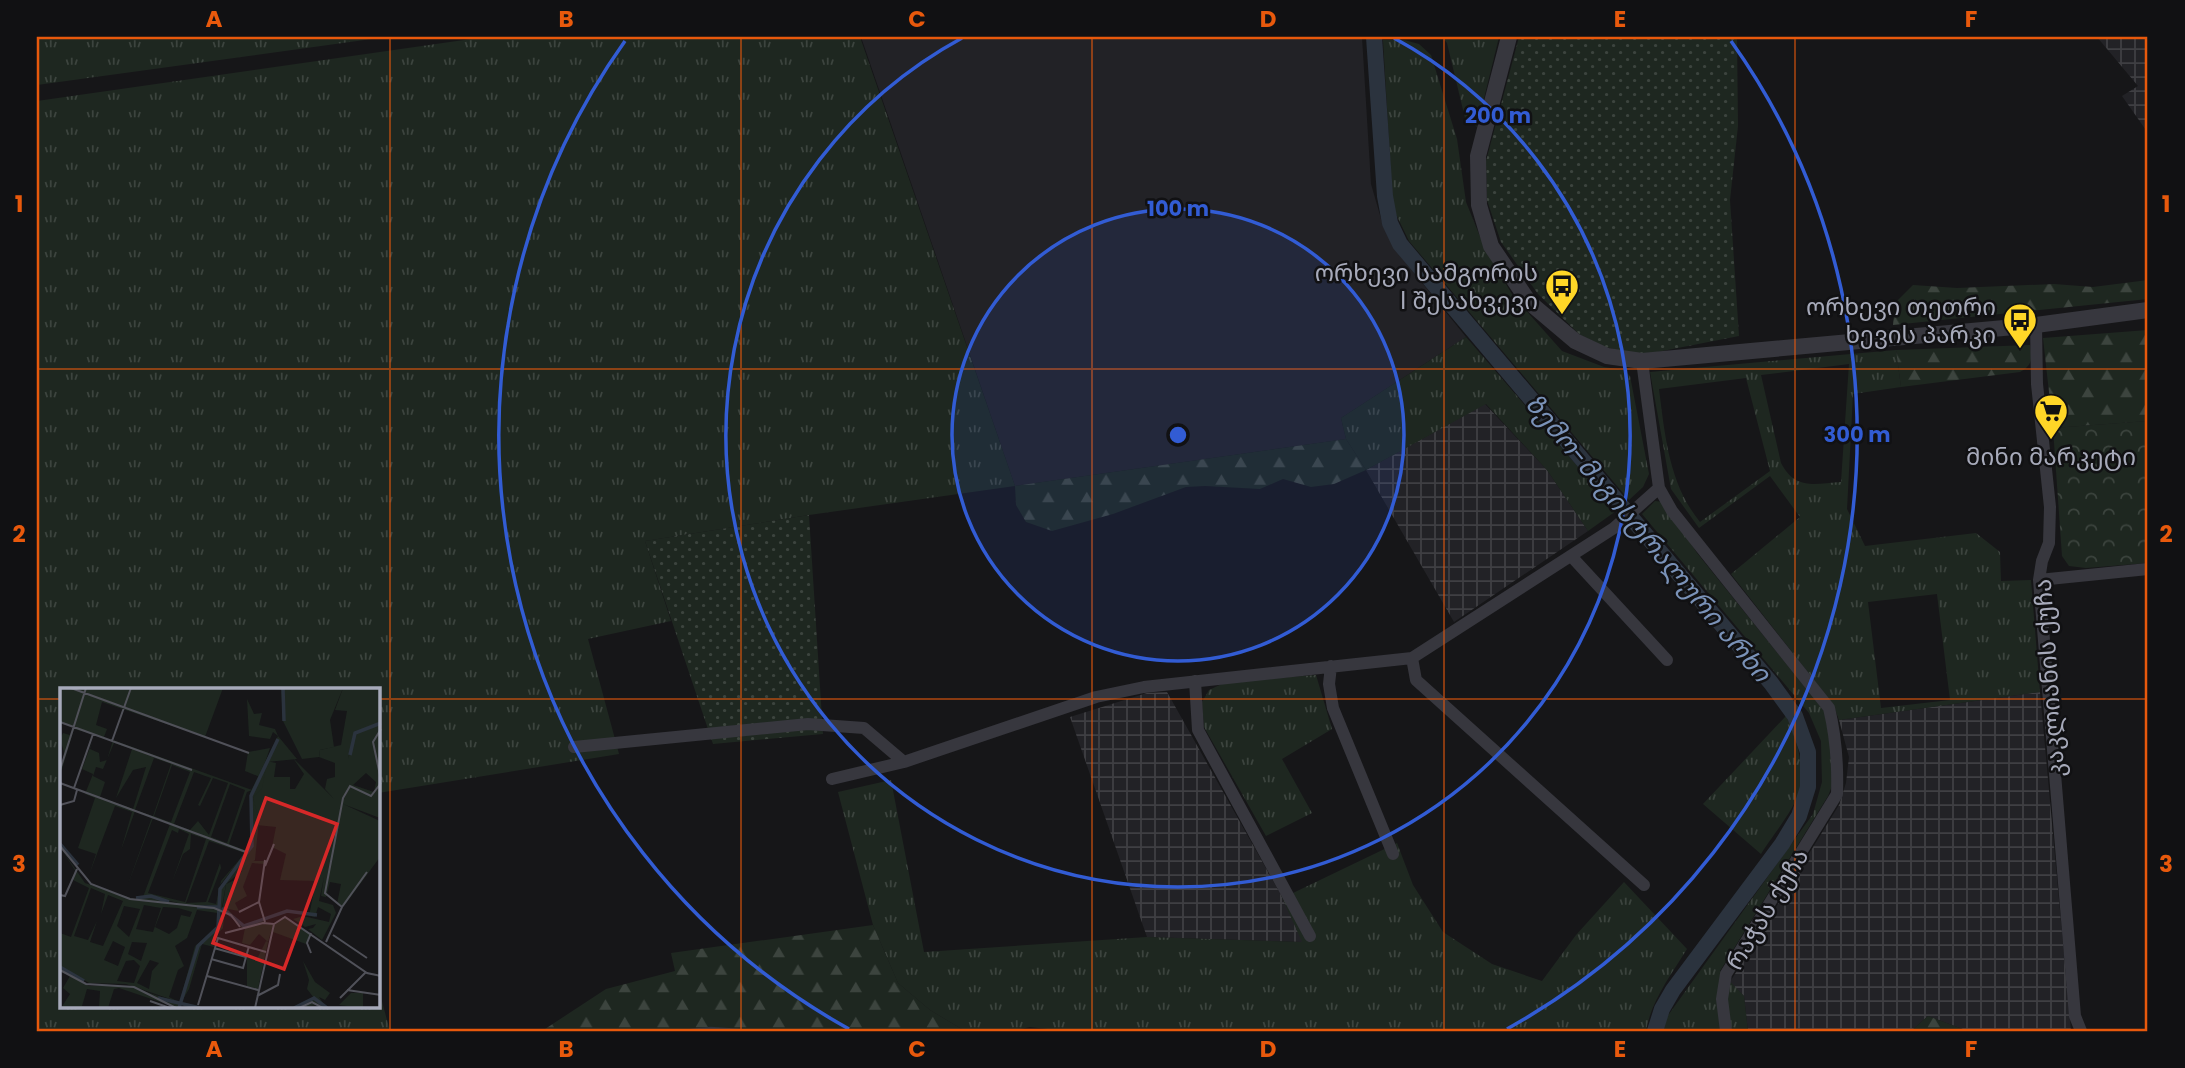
<svg xmlns="http://www.w3.org/2000/svg" width="2185" height="1068" font-family="Poppins,'Noto Sans Georgian',sans-serif">
<defs>
<pattern id="industrial-grid" width="8" height="8" patternUnits="userSpaceOnUse" patternTransform="scale(1.75)"><rect width="8" height="8" fill="#222226"/><path d="M0 4h8M4 0v8" fill="none" stroke="#3f3f43"/></pattern>
<pattern id="grass-tufts" width="24" height="20" patternUnits="userSpaceOnUse" patternTransform="scale(1.75)"><rect width="24" height="20" fill="#1e2720"/><path d="M3 7l-1-3M5 7V3M7 7l1-3M15 17l-1-3M17 17v-4M19 17l1-3" fill="none" stroke="#3c443e"/></pattern>
<pattern id="forest-firs" width="22" height="20" patternUnits="userSpaceOnUse" patternTransform="scale(1.75)"><rect width="22" height="20" fill="#1e2720"/><path d="M5 1l3.5 6h-7zM16 11l3.5 6h-7z" fill="#3c443e"/></pattern>
<pattern id="park-crowns" width="20" height="18" patternUnits="userSpaceOnUse" patternTransform="scale(1.75)"><rect width="20" height="18" fill="#1e2720"/><path d="M2 6a3 3 0 1 1 6 0M12 15a3 3 0 1 1 6 0" fill="none" stroke="#3c443e"/></pattern>
<pattern id="garden-dots" width="8" height="8" patternUnits="userSpaceOnUse" patternTransform="scale(1.75)"><rect width="8" height="8" fill="#1e2720"/><path d="M2 2h.1M6 6h.1" fill="none" stroke="#3c443e" stroke-width="1.8" stroke-linecap="round"/></pattern>
</defs>
<rect width="100%" height="100%" fill="#161618"/>
<path fill="#222226" d="M861 37H1362L1371 184 1382 222 1398 253 1466 337 1341 418 1346 439 1015 486Z"/>
<path fill="url(#industrial-grid)" d="M2097 37H2148V133L2122 96 2138 86Z
M1485 404 1547 470 1588 531 1454 622 1366 470Z
M1167 692 1281 895 1303 942 1147 937 1070 717 1147 693Z
M2040 692 2071 1031H1968L1928 1016 1911 1031H1748L1744 996 1730 982 1839 805 1846 783 1849 757 1839 720Z"/>
<path fill="url(#grass-tufts)" fill-rule="evenodd" d="M37 37H386L37 85Z
M485 37H860L1015 486 809 515 645 541 671 621 588 639 619 754 378 793V690H61V1007H141L142 1010 189 1007H378V987L390 1031H37V101Z
M1442 37H1499L1477 127 1465 118 1447 43Z
M1383 40H1404L1419 44 1431 55 1457 139 1466 202 1485 249 1513 296 1562 351 1604 367 1624 370 1630 376 1649 474 1643 487 1629 500 1409 241 1393 208Z
M1466 337 1616 511 1588 531 1547 470 1486 404 1366 470 1346 439 1341 418Z
M1896 350 1901 387 1853 394 1847 509 1865 546 1976 533 2000 552 2001 581 2031 580 2040 692 1839 720 1833 704 1731 574 1800 517 1770 476 1699 528 1671 489 1650 372ZM1849 364 1841 482C1814 484 1795 490 1781 463L1761 375ZM1746 378 1770 471 1700 522C1669 484 1665 436 1659 389ZM1937 594 1950 700 1881 708 1868 602Z
M1655 501 1663 502 1697 553 1824 711 1832 747 1834 781 1828 796 1720 971 1744 996 1748 1031H1661L1664 1021 1813 814 1822 782 1821 741 1809 713 1642 514Z
M1316 675 1332 729 1282 759 1312 813 1266 836 1204 727 1202 702 1209 690 1226 682Z
M1786 716C1797 739 1805 766 1799 792 1796 807 1770 839 1761 854L1703 804Z
M891 780 924 952 1147 937 1302 942 1281 895 1293 893 1397 843 1413 885 1443 932 1492 964 1542 981 1576 935 1624 882 1687 949C1671 975 1651 1001 1646 1031H1065L1030 1027 1012 1031H965L930 1010 898 983 873 925 838 792Z"/>
<path fill="url(#forest-firs)" d="M2148 280V299L1893 325 1895 303 1913 285 1957 288 2054 284 2093 287Z
M2148 330V421L2053 428 2043 338Z
M2030 345C2032 359 2033 365 2020 372L1901 387 1896 350Z
M1346 439 1366 470 1334 484 1311 487 1283 479 1260 489 1205 486 1186 487 1113 514 1052 531 1026 522 1016 505 1015 486Z
M873 925 898 983 930 1010 965 1031H542L606 989 675 971 671 953Z
M1928 1016 1968 1031H1911Z"/>
<path fill="url(#park-crowns)" d="M2148 421V563L2086 568 2069 566 2062 556 2053 428Z"/>
<path fill="url(#garden-dots)" d="M1519 37H1737L1738 126 1730 200 1739 336 1642 355 1605 347 1579 334 1538 294 1501 242 1487 200 1486 161Z
M809 515 823 734 713 744 645 541Z"/>
<g fill="none" stroke-linecap="round" stroke-linejoin="round">
<path stroke="#2b333e" stroke-width="4.5" d="M691 1031 711 1029 740 1031"/>
<path stroke="#2b333e" stroke-width="16" d="M1374 37 1385 196 1390 223 1400 244 1771 683 1795 716 1808 752V787L1799 816 1782 844 1673 990 1662 1009 1655 1031"/>
<path stroke="#37373e" stroke-width="12" d="M2036 325 2037 384 2050 507 2049 543 2042 561 2039 580 2075 1016 2081 1031
M1642 361 1659 488 1672 511 1829 708C1836 737 1838 764 1837 794L1726 974 1722 999 1726 1031
M1571 556 1667 660
M2039 580 2148 569
M1412 658 1416 680 1644 885
M1331 666 1329 684 1333 708 1393 854
M1195 681 1198 730 1310 936
M574 747 808 724 864 728 904 762
M832 779 904 762 1096 697 1144 687 1412 658 1614 528 1659 488"/>
<path stroke="#37373e" stroke-width="16" d="M1509 37 1478 156 1479 205 1491 246 1529 302 1575 341 1607 356 1642 361 2036 325 2148 310"/>
</g>
<path fill="none" stroke="#e8590c" stroke-width="2" stroke-opacity="0.55" d="M390 37V1031M741 37V1031M1092 37V1031M1444 37V1031M1795 37V1031M37 369H2148M37 699H61M378 699H2148"/>
<circle cx="1178" cy="435" r="226" fill="#325cd4" fill-opacity=".12"/>
<g fill="none" stroke="#325cd4" stroke-width="3.5">
<circle cx="1178" cy="435" r="226"/>
<path d="M1394 38A452 452 0 1 1 962 38"/>
<path d="M849 1029A679 679 0 0 1 625 41M1731 41A679 679 0 0 1 1507 1029"/>
</g>
<defs>
<g id="bus-pin" transform="scale(1.75)"><path d="M0 17L-7.5 6A9.5 9.5 0 1 1 7.5 6Z" fill="#ffd627" stroke="#111113"/><path d="M-5-6H5V4H4V6H2V4H-2V6H-4V4H-5ZM-3.5-4V0h7V-4ZM-3.5 1.2v1.5H-2V1.2ZM2 1.2v1.5H3.5V1.2Z" fill="#111"/></g>
<g id="supermarket-pin" transform="scale(1.75)"><path d="M0 17L-7.5 6A9.5 9.5 0 1 1 7.5 6Z" fill="#ffd627" stroke="#111113"/><path d="M-6-5.5h2.5l.6 2H6L4.5 2H-2.5L-4.4-4H-6ZM-1.5 3.2a1.3 1.3 0 1 0 .1 0ZM3 3.2a1.3 1.3 0 1 0 .1 0Z" fill="#111"/></g>
</defs>
<g fill-rule="evenodd">
<use href="#bus-pin" x="1562" y="286"/>
<use href="#bus-pin" x="2020" y="320"/>
<use href="#supermarket-pin" x="2051" y="411"/>
</g>
<g text-anchor="middle" dominant-baseline="central" stroke-width="5" stroke-linejoin="round" paint-order="stroke">
<g font-size="24" fill="#a7aaba" stroke="#111113" text-anchor="end">
<text x="1538" y="272">ორხევი სამგორის<tspan x="1538" dy="28">I შესახვევი</tspan></text>
<text x="1996" y="306">ორხევი თეთრი<tspan x="1996" dy="28">ხევის პარკი</tspan></text>
<text x="2051" y="456" text-anchor="middle">მინი მარკეტი</text>
</g>
<g font-size="24" fill="#a7aaba" stroke="#111113">
<text transform="translate(2049 678) rotate(-94)">კაკლიანის ქუჩა</text>
<text transform="translate(1767 909) rotate(-59)">რაჭას ქუჩა</text>
</g>
<g font-size="26" font-style="italic" fill="#7a92b8" stroke="#111113">
<text transform="translate(1648 538) rotate(50)">ზემო-მაგისტრალური არხი</text>
</g>
</g>
<g transform="translate(60 688)">
<rect width="320" height="320" fill="#161618"/>
<path d="M0 0H163L145 49 42 14 36 37 47 41 44 49 14 41 0 88 4 64 0 51 3 45 10 47 13 39 0 34ZM283 0H320V34L294 45 288 71 296 45 320 35V130L283 116 320 133V169L284 218 277 216 281 196 270 194 266 209 261 208 264 189 259 213 273 217 276 225 262 252 248 241 253 240 256 236 245 239 233 231 243 228 269 234 271 226 258 219 255 229 249 228 256 193 220 192 226 166 212 159 216 139 196 137 193 110 207 73 216 75 214 89H230V101H235L244 86 233 70 274 111 265 101 267 91 275 89V75L259 69 260 62 281 57 287 23 275 22ZM306 85 316 94 314 104 293 97ZM187 11 194 26 202 25 199 37 215 41 218 48 213 44 210 51 189 48ZM53 52 192 102 187 104 169 156 187 163 160 197 158 218 143 217 162 223 166 196 177 191 188 173H204V176L192 175 183 199 187 208 175 215 179 223 168 221 181 238 203 233 213 237 208 254 199 246 190 257 182 255 185 240 181 239 171 227 137 222 127 250 115 258 124 278 118 282 109 309 119 314 66 296 29 295 0 278V245L11 249 29 200 13 192 16 184 0 159 25 195 74 211 91 209 136 220 92 208 83 209 110 136 93 130 67 199 92 129 75 123 61 162 72 124 55 118 29 187 36 166 18 160 35 110 25 106 33 86 22 81 32 54 30 61 39 65 40 74 47 72ZM54 55 72 61 56 110 73 82 86 79 73 121 40 109 45 94 33 88 36 79 43 81ZM94 70 111 76 93 128 75 122ZM112 77 130 84 111 134 107 133 94 128ZM134 84 151 90 138 117 140 118 153 90 168 95 149 147 138 133 130 142 114 136ZM170 96 185 102 167 155 151 149ZM119 141 129 146 112 194 123 166 130 161 131 146 146 151 125 214 88 205 112 142 118 145ZM149 153 185 165 161 193 156 216 148 214 161 180 160 175 146 214 126 215ZM31 200 45 206 41 226 48 207 63 213 43 258 30 254 37 233 28 252 14 248ZM84 217 101 220 93 244 76 241ZM64 218 80 221 69 249 57 238ZM103 219 118 220 132 224 130 229 121 227 117 240 109 246 95 239ZM53 253 65 259 58 278 44 272ZM72 254 87 255 81 273 68 266ZM74 272 80 278 74 295 57 293 66 273ZM90 272 99 275 92 283 89 301 77 295ZM210 60 200 89 185 83 188 64ZM243 273 255 294 270 305 265 312 259 309 266 320 252 314 257 317 235 320 254 310 247 301 249 292ZM10 288 29 298H69L119 315 118 320 59 300 54 301 48 320H39L40 303 27 301 22 318 28 320H1L10 306 3 300Z" fill="#1e2720" fill-rule="evenodd"/>
<path d="M221 0H283L270 32 274 59 260 62 259 69 242 71 223 33ZM218 48 237 71 207 74 202 100 193 110 199 132 195 172 166 196 161 225 157 223 158 203 190 156V105ZM157 225 164 230 163 240 153 251 154 259 142 256 129 301 118 320 135 258 157 240ZM206 253 208 254 198 301 187 298V269L197 271Z" fill="#1e2720"/>
<path d="M225 230 250 245 246 256 213 244 214 237ZM291 305H303V320L279 317Z" fill="#1e2720"/>
<path fill="none" stroke="#2b333e" stroke-width="3.5" d="M223 0 224 33M290 67 295 45 321 35M0 156 18 177M76 210 91 208 109 214M137 219H159M162 220 184 238 227 223 257 227M0 279 24 293M98 310 140 320M119 320 138 258 158 239 160 201 192 158 191 108 218 51M234 320 254 310 267 320"/>
<path fill="none" stroke="#505159" stroke-width="2" d="M11 0 189 65M0 34 132 82M321 41 313 54 321 92M52 53 71 0M0 82 26 0M0 95 186 164M14 100 33 46M0 117 14 113 17 102M0 158 31 196 70 211 154 220 171 227 180 239M205 178 214 156M0 207 5 208 17 181M282 219 265 205 283 110 290 98 311 108 321 95M179 224 199 214M205 234 199 214 205 172M165 245 203 235 214 236M273 247 307 270M266 254 282 219 307 184M154 260 186 269M251 265 247 255 251 245M151 271 183 280 189 258M0 282 26 296 74 299 116 320M147 288 198 302M287 302 321 307M197 308 218 297 220 286M280 310 306 284M90 313 110 320M138 317 158 250 206 264M195 320 214 236 225 229 307 285 321 288M239 320 252 314 263 320"/>
<path fill="#d62828" fill-opacity="0.15" stroke="#d62828" stroke-width="3.5" d="M206 110 277 136 224 281 153 255Z"/>
<rect width="320" height="320" fill="none" stroke="#a7aaba" stroke-width="3.5"/>
</g>
<circle cx="1178" cy="435" r="10" fill="#325cd4" stroke="#111113" stroke-width="3.5"/>
<g font-size="21" text-anchor="middle" font-weight="bold" fill="#325cd4" stroke="#111113" stroke-width="5" stroke-linejoin="round" paint-order="stroke">
<text x="1498" y="123">200 m</text>
<text x="1178" y="216">100 m</text>
<text x="1857" y="442">300 m</text>
</g>
<rect width="2185" height="1068" fill="none" stroke="#111113" stroke-width="77"/>
<rect x="38" y="38" width="2108" height="992" fill="none" stroke="#e8590c" stroke-width="2.5"/>
<g font-size="23" text-anchor="middle" font-weight="bold" fill="#e8590c">
<text x="214" y="27">A</text>
<text x="566" y="27">B</text>
<text x="917" y="27">C</text>
<text x="1268" y="27">D</text>
<text x="1620" y="27">E</text>
<text x="1971" y="27">F</text>
<text x="19" y="212">1</text>
<text x="2166" y="212">1</text>
<text x="19" y="542">2</text>
<text x="2166" y="542">2</text>
<text x="19" y="872">3</text>
<text x="2166" y="872">3</text>
<text x="214" y="1057">A</text>
<text x="566" y="1057">B</text>
<text x="917" y="1057">C</text>
<text x="1268" y="1057">D</text>
<text x="1620" y="1057">E</text>
<text x="1971" y="1057">F</text>
</g>
</svg>
